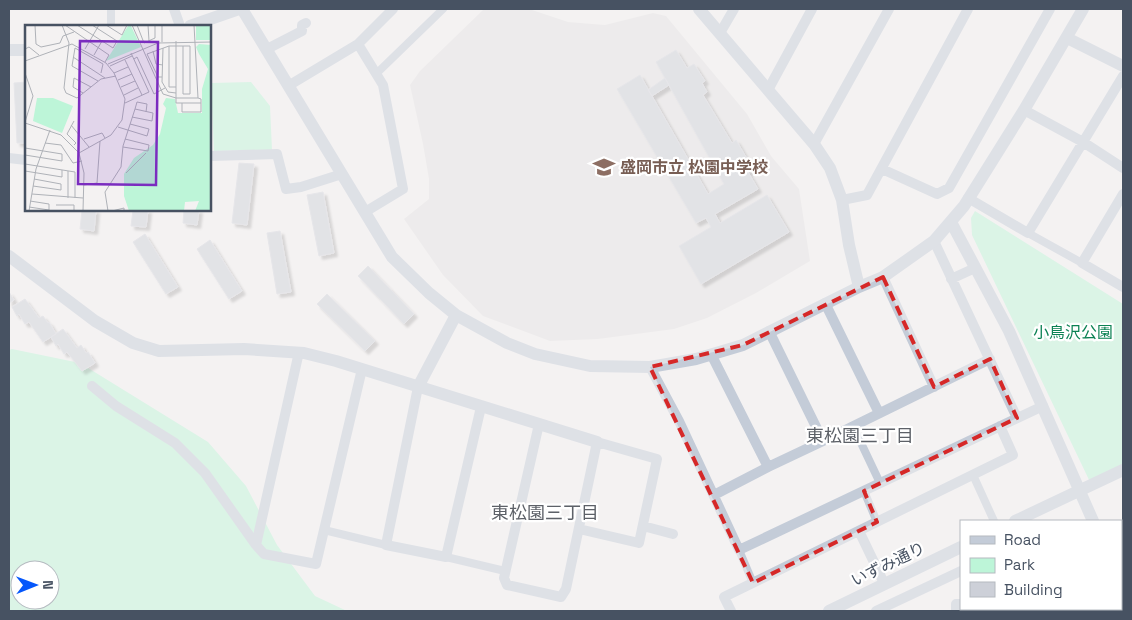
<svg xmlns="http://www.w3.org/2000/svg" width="1132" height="620" font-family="'Space Grotesk','Noto Sans JP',sans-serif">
<defs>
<filter id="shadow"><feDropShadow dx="3.5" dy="3.5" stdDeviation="1" flood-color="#0004"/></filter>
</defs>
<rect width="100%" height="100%" fill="#f4f2f2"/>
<path fill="#e5e3e4" d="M484 9H529L568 22 605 25 653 13 666 16 747 114 771 156 799 189 810 261 756 293 707 318 674 329 598 339 550 341 483 316 443 275 404 219 429 199V179L423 144 410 85 420 71Z"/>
<path fill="#bdf5d8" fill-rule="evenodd" d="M251 82 270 106 272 150 214 151 211 83Z
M975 211 1123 304V466L1091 484 972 235 971 218Z
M12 349 80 363 208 442 246 486 277 545 315 596 347 611H9V350ZM20 570H50V600H20Z"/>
<path fill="#cdd0d8" stroke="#d5d7de" filter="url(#shadow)" d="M676 50 687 68 694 64 705 81 702 83 707 92 703 95 732 143 736 140 753 169 748 172 758 189 715 214 720 223 767 195 789 232 701 284 679 246 711 227 706 218 696 223 617 89 640 75 708 194 724 184 656 62Z
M665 78 669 85 652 96 648 90Z
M26 82V143H17L14 83Z
M239 163 254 164 247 225 232 223Z
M323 192 334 253 319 256 307 195Z
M82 210H96L94 231 80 229Z
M133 210H148L146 227 131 226Z
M184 210H199L197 225 183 223Z
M280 231 291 292 277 294 267 233Z
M145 234 178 287 166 294 133 242Z
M210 240 242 291 229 299 197 249Z
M368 266 414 314 404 324 358 276Z
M9 292 14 300 9 303Z
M327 294 375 341 365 351 317 304Z
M25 299 39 318 43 316 48 323 49 322 56 334 43 342 29 322 25 324 19 314 17 316 12 307Z
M63 329 77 348 81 345 86 353 88 352 95 363 82 371 67 352 64 354 58 344 56 346 51 337Z"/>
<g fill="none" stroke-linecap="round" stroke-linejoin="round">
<path stroke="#c4ccd8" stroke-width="8" d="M111 26V9
M376 74 443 9
M1028 233 1082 263
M853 426 880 483
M973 475 994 521
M864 491 877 522
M324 530 386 545
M739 550 753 583
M446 557 505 571"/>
<path stroke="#c4ccd8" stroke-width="10" d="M174 9 180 26
M720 33 734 9
M358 44 383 85 403 189 365 212
M267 49 302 31V25L306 23
M288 86 358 44 393 9
M768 90 812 9
M1024 110 1083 142 1123 168
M814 144 889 9
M210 156 277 154 286 189 301 187 342 174
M9 158 26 160
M882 169 937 194 949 188 1050 9
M1123 194 1082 263 1123 287
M968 198 1028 233 1123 76
M842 200 867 195 968 9
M934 241 1017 418
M883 277 934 387
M951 279 975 268
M825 303 879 413
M769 331 823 441
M299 352 256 545 264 554 316 564 362 369
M711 354 768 467
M650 367 679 421 739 550 1043 406
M92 386 116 406 175 443 205 473 256 545
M418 387 386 545 446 557 481 407
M539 424 504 578 507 585 561 597 566 589 597 442 657 459 639 543 579 529
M714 495 768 467 823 441 990 359
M643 526 673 534
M859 531 884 583
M1075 609 1076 611
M731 611 724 597 1013 455 1000 426
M876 611 961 571
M956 611V604H961"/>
<path stroke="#c4ccd8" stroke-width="12" d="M242 9 392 257 429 293 456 315 507 343 535 354 590 366 650 367 696 359 743 345 859 287 883 277 934 241 964 206 1024 110 1083 9
M699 9 814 144 830 168 842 200 849 245 859 287
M190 26 239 9
M1067 38 1123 66
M9 50H26
M951 222 1009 331 1093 521
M9 256 95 321 133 343 159 351 244 349 304 353 336 361 597 442
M418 387 456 315
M1015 521 1123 470
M1121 591 1123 598
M829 611 961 547"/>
</g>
<path d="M0 0H1132V620H0ZM883 277 934 387 990 359 1017 418 864 491 877 522 753 583 650 367 743 345Z" fill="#f4f2f2" fill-opacity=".55" fill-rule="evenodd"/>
<path fill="none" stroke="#d62828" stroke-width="4" stroke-dasharray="10 6" stroke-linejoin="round" d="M883 277 934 387 990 359 1017 418 864 491 877 522 753 583 650 367 743 345Z"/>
<defs>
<g id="school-bare" transform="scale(1.725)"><path d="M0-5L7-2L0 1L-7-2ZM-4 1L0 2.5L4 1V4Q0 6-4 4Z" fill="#8d6e63" stroke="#fff" stroke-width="2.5" paint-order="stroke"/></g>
</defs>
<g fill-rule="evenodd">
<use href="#school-bare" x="604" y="167"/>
</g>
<g text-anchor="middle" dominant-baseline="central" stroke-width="4.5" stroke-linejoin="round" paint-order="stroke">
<g font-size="16" font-weight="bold" fill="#785e54" stroke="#fff" text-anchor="start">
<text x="620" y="167">盛岡市立 松園中学校</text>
</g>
<g font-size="16" fill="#0c8254" stroke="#fff">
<text x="1073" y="332">小鳥沢公園</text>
</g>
<g font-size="16" fill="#475262" stroke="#fff">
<text transform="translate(888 564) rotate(-26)">いずみ通り</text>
</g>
<g font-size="18" fill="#5d6168" stroke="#fff">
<text x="860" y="435">東松園三丁目</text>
<text x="545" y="512">東松園三丁目</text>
</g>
</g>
<g transform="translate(25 25)">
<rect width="186" height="186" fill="#f4f2f2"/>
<path d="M171 0H186V15H171ZM103 1H106L116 22 81 36ZM174 19 186 20V186H170L174 176 160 177 159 186H104L99 171V149L109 133 128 120 135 109 141 83 138 79 141 73 150 74 153 88H177V64L183 44 174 29 171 22ZM12 73H28L48 81 37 108 8 96Z" fill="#bdf5d8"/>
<path fill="none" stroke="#afb2b8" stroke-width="1" d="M10 0 11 19 16 22 35 18 38 11 49 7M37 0 44 18 39 63 41 68 52 73 76 54 91 51M40 0 84 30 80 37M52 0 88 23 92 16 67 0M81 0 97 10 102 0M107 0 138 69 151 73H173L169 0M112 0 119 18 130 13V0M123 0 124 16M151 16V78H176M137 17V0M144 21V62H151M138 23 137 57 143 67 151 68M0 24 4 22 14 30M60 24 74 0M128 26 131 39 138 40M69 30 77 16M48 32 80 53M109 34 112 32 129 69 140 63M100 35 117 70M0 36 47 19 81 38 89 48 100 74 97 95 86 110 54 128M83 39 133 18 187 17M85 41 107 31M0 48 8 71 0 97M89 48 103 42M137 52H133L122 29 144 21H165V69H158V21M93 55 107 49M73 56 47 41 50 23 78 39 76 48M96 62 110 56M58 68 48 62 49 53 66 62M99 70 113 63M100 78 124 67 106 28M157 78V87H176V74L173 73M107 92 127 96 128 88 110 84 112 77 122 79 121 87M0 98 36 110 54 128 59 148 58 186M46 100 64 122M93 102 122 111 124 104 105 99M59 114 77 108 80 113M20 118 36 120 48 138 57 136M49 120 51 118 42 109 49 96M98 122 123 126 124 120 100 114M0 123 37 129V136L0 130M0 139 50 147V173M0 146 37 152V145M101 148 121 128M59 160 72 158 75 116M8 161 36 165V159L9 154M7 169 58 173M43 173V146M31 180H49V186M4 182 24 185V179L5 176M4 186 11 144 25 105M83 186 80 167 96 142 98 121 110 84M87 186 99 183V186"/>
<path fill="#7b2cbf" fill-opacity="0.15" stroke="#7b2cbf" stroke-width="2.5" d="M55 16 133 17 131 160 53 159Z"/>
<rect width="186" height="186" fill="none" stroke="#475262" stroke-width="2.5"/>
</g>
<rect width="1132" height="620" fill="none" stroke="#475262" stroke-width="20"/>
<rect x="960" y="520" width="162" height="90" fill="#ffffff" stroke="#b5bac0"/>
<rect x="970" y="536" width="25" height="8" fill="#c4ccd8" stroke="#b5bac0"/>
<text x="1004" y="545" font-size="15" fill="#475262">Road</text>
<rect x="970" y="558" width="25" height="15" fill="#bdf5d8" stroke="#b5bac0"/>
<text x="1004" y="570" font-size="15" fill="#475262">Park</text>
<rect x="970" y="582" width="25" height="15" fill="#cdd0d8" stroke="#b5bac0"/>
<text x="1004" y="595" font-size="15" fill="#475262">Building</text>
<g transform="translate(35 585) rotate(89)"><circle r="24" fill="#ffffff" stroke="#b5bac0"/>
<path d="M0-4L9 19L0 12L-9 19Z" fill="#0557fb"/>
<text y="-8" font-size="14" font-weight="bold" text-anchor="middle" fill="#475262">N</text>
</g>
</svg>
